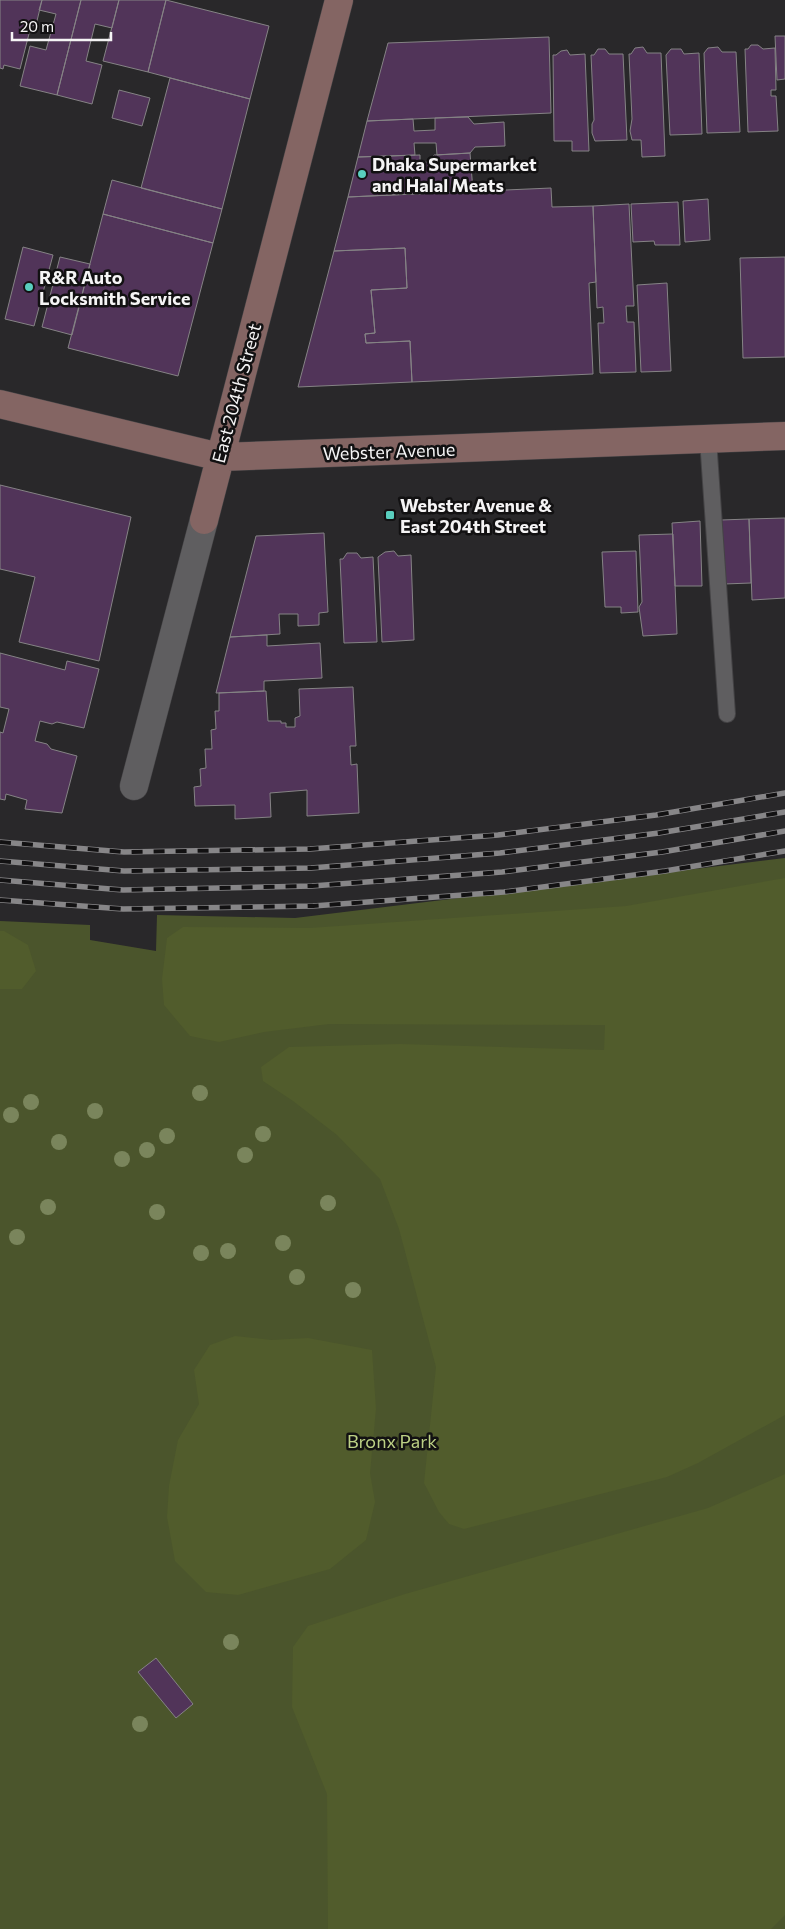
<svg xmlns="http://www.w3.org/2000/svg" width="785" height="1929" font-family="Commissioner,sans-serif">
<rect width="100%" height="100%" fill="#29282a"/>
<path fill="#4b552c" d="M785 858V1929H0V921L90 925V940L156 951 157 915 295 918Z"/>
<path fill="#515c2c" d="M785 878V1415L698 1463 667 1477 464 1529 449 1524 439 1512 424 1483 436 1367 399 1229 380 1179 337 1135 293 1101 263 1081 261 1067 289 1047 400 1044 604 1050 605 1025 329 1024 264 1032 219 1042 190 1036 164 1005 162 979 167 938 183 927 310 928 626 906Z
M0 931H4L28 945 36 971 22 989H0Z
M235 1336 271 1340 308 1338 372 1350 376 1409 370 1473 375 1502 366 1540 330 1569 238 1595 206 1592 175 1561 167 1517 169 1486 178 1440 199 1404 194 1370 210 1345Z
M785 1474V1915L771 1929H328L327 1794 292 1707 293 1647 308 1626 405 1594 708 1508Z"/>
<path fill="#513459" stroke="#858385" d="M0 0H42L36 25 31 26 20 69 4 65 3 69 0 68Z
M42 0H81L57 95 20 86 30 46 46 50 56 14 39 10Z
M81 0H119L112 28 95 24 86 61 102 65 92 104 57 95Z
M119 0H166L148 72 103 61Z
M166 0 269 26 250 99 148 72Z
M775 36H785V79L777 80Z
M549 37 551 113 367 121 388 43Z
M751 45H758L763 49 775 48 776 90H771V96H776L778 131 748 132 745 49H748Z
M643 47 647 53H661L665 156 642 157 641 140H632L630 131 632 119 629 54H631L635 48Z
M718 47 722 52H736L740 132 707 133 704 53 708 48Z
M598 49H605L609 54H623L627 140 595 141 592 133V124L594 120 591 55H594Z
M671 49H681L684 54 699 53 702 134 670 135 666 55Z
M567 50 570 55 585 54 589 151H572V141H554L553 55H556L561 51Z
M170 78 250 99 222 209 141 188Z
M119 90 150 98 142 126 112 118Z
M468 117 474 124 504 122 505 146 475 147 470 153 437 155 436 143H414L415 155 358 157 367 121 413 119 414 131 435 130V118Z
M470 153 473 191 348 197 358 157 420 155V163L427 162 434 155Z
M112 180 222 209 213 243 103 214Z
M551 188 552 207 593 206 596 282 589 283 593 374 412 382 410 341 366 343 365 334 375 333 371 290 407 288 405 248 334 251 348 197Z
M708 199 710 240 685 242 683 201Z
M678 202 680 245H655L654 241 633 242 631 204Z
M629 204 634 306H626L627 322H634L636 372 600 373 598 323H604L603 307 597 308 593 206Z
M103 214 213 243 178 376 68 348Z
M23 247 53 255 34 326 5 319Z
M405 248 407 288 371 290 375 333 365 334 366 343 410 341 412 382 298 387 334 251Z
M60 257 90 264 72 335 42 327Z
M785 257V357L743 358 740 258Z
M667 283 671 371 641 372 637 285Z
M0 485 131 517 99 661 19 642 35 577 0 569Z
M785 518V598L752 600 749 519Z
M749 519 751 583 724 584 721 520Z
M700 521 702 586H675L672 523Z
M324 533 328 612 319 613V625L298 626V614H279L280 634 230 637 256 536Z
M673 534 677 634 643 636 639 607 642 602 639 535Z
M394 551 398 556 411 555 414 640 382 642 378 557 385 552Z
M636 551 638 612 621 613V607H605L602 552Z
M347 553H357L361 558 373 557 377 642 344 643 340 559H343Z
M267 635V646L320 643 322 678 264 681V691L216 693 230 637Z
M0 653 65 670 67 661 99 669 84 728 57 722 52 724 40 721 35 741 47 744 51 749 77 756 62 813 25 809 27 800 6 794 5 800 0 799V732L3 733 9 709 0 707Z
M353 687 356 746H350L351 765 357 764 359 813 307 816V790L270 793 271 817 235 819V805L195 806 194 787 201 786 200 769 206 768 205 749H212L211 730 216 729 215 711H219V693L266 691 268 721H281V723H286V727H295V718L300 716 299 689Z
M156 1658 193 1704 176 1718 138 1672Z"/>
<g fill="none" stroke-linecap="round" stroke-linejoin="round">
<g stroke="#444345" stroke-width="18">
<path id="service" d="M708 439 727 714"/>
</g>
<g stroke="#444345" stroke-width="29">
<path id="minor" d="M134 786 204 520"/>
</g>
<g stroke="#444345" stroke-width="29">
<path id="secondary" d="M0 404 220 457 785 436
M204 520 339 0"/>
</g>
<use href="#service" stroke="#5f5e60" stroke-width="16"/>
<use href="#minor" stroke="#5f5e60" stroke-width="28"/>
<use href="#secondary" stroke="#846563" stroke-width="28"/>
<g stroke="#878688" stroke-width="5.5">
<path id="rail" d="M0 842 124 852 310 849 498 835 656 815 785 793
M0 861 124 871 311 868 500 853 659 833 785 812
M0 880 123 890 312 886 502 872 662 852 785 831
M0 900 123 909 313 906 504 892 665 871 785 851"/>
</g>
<use href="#rail" stroke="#121112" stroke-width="4" stroke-dasharray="11" stroke-linecap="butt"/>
</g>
<g fill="#7a855c">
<circle cx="200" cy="1093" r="8"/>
<circle cx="31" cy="1102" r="8"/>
<circle cx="95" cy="1111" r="8"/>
<circle cx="11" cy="1115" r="8"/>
<circle cx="263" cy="1134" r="8"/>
<circle cx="167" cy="1136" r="8"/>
<circle cx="59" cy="1142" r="8"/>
<circle cx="147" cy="1150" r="8"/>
<circle cx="245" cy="1155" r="8"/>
<circle cx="122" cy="1159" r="8"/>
<circle cx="328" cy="1203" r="8"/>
<circle cx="48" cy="1207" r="8"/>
<circle cx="157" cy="1212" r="8"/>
<circle cx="17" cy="1237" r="8"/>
<circle cx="283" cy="1243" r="8"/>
<circle cx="228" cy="1251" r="8"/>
<circle cx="201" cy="1253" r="8"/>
<circle cx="297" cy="1277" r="8"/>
<circle cx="353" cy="1290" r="8"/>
<circle cx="231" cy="1642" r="8"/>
<circle cx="140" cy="1724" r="8"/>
</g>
<g fill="#59cebe" stroke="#121112" stroke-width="2">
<circle cx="362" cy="174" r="5"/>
<circle cx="29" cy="287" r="5"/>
<rect x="385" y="510" width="10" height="10" rx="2.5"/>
</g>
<g text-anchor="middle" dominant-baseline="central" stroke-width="5" stroke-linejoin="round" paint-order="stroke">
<g font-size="18" font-weight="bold" fill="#f5f4f5" stroke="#121112" text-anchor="start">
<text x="372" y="164">Dhaka Supermarket<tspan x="372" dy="21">and Halal Meats</tspan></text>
<text x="39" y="277">R&amp;R Auto<tspan x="39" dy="21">Locksmith Service</tspan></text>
<text x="400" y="505">Webster Avenue &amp;<tspan x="400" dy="21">East 204th Street</tspan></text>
</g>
<g font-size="18" fill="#f5f4f5" stroke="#121112">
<text transform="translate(236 393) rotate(-75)">East 204th Street</text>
<text transform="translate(389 451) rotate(-2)">Webster Avenue</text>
</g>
<g font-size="18" fill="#bdd185" stroke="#121112">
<text x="392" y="1441">Bronx Park</text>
</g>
</g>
<path d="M12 32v8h99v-8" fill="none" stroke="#f5f4f5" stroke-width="2.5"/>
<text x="20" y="32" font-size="15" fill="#f5f4f5" stroke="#121112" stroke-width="4" paint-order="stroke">20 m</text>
</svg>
